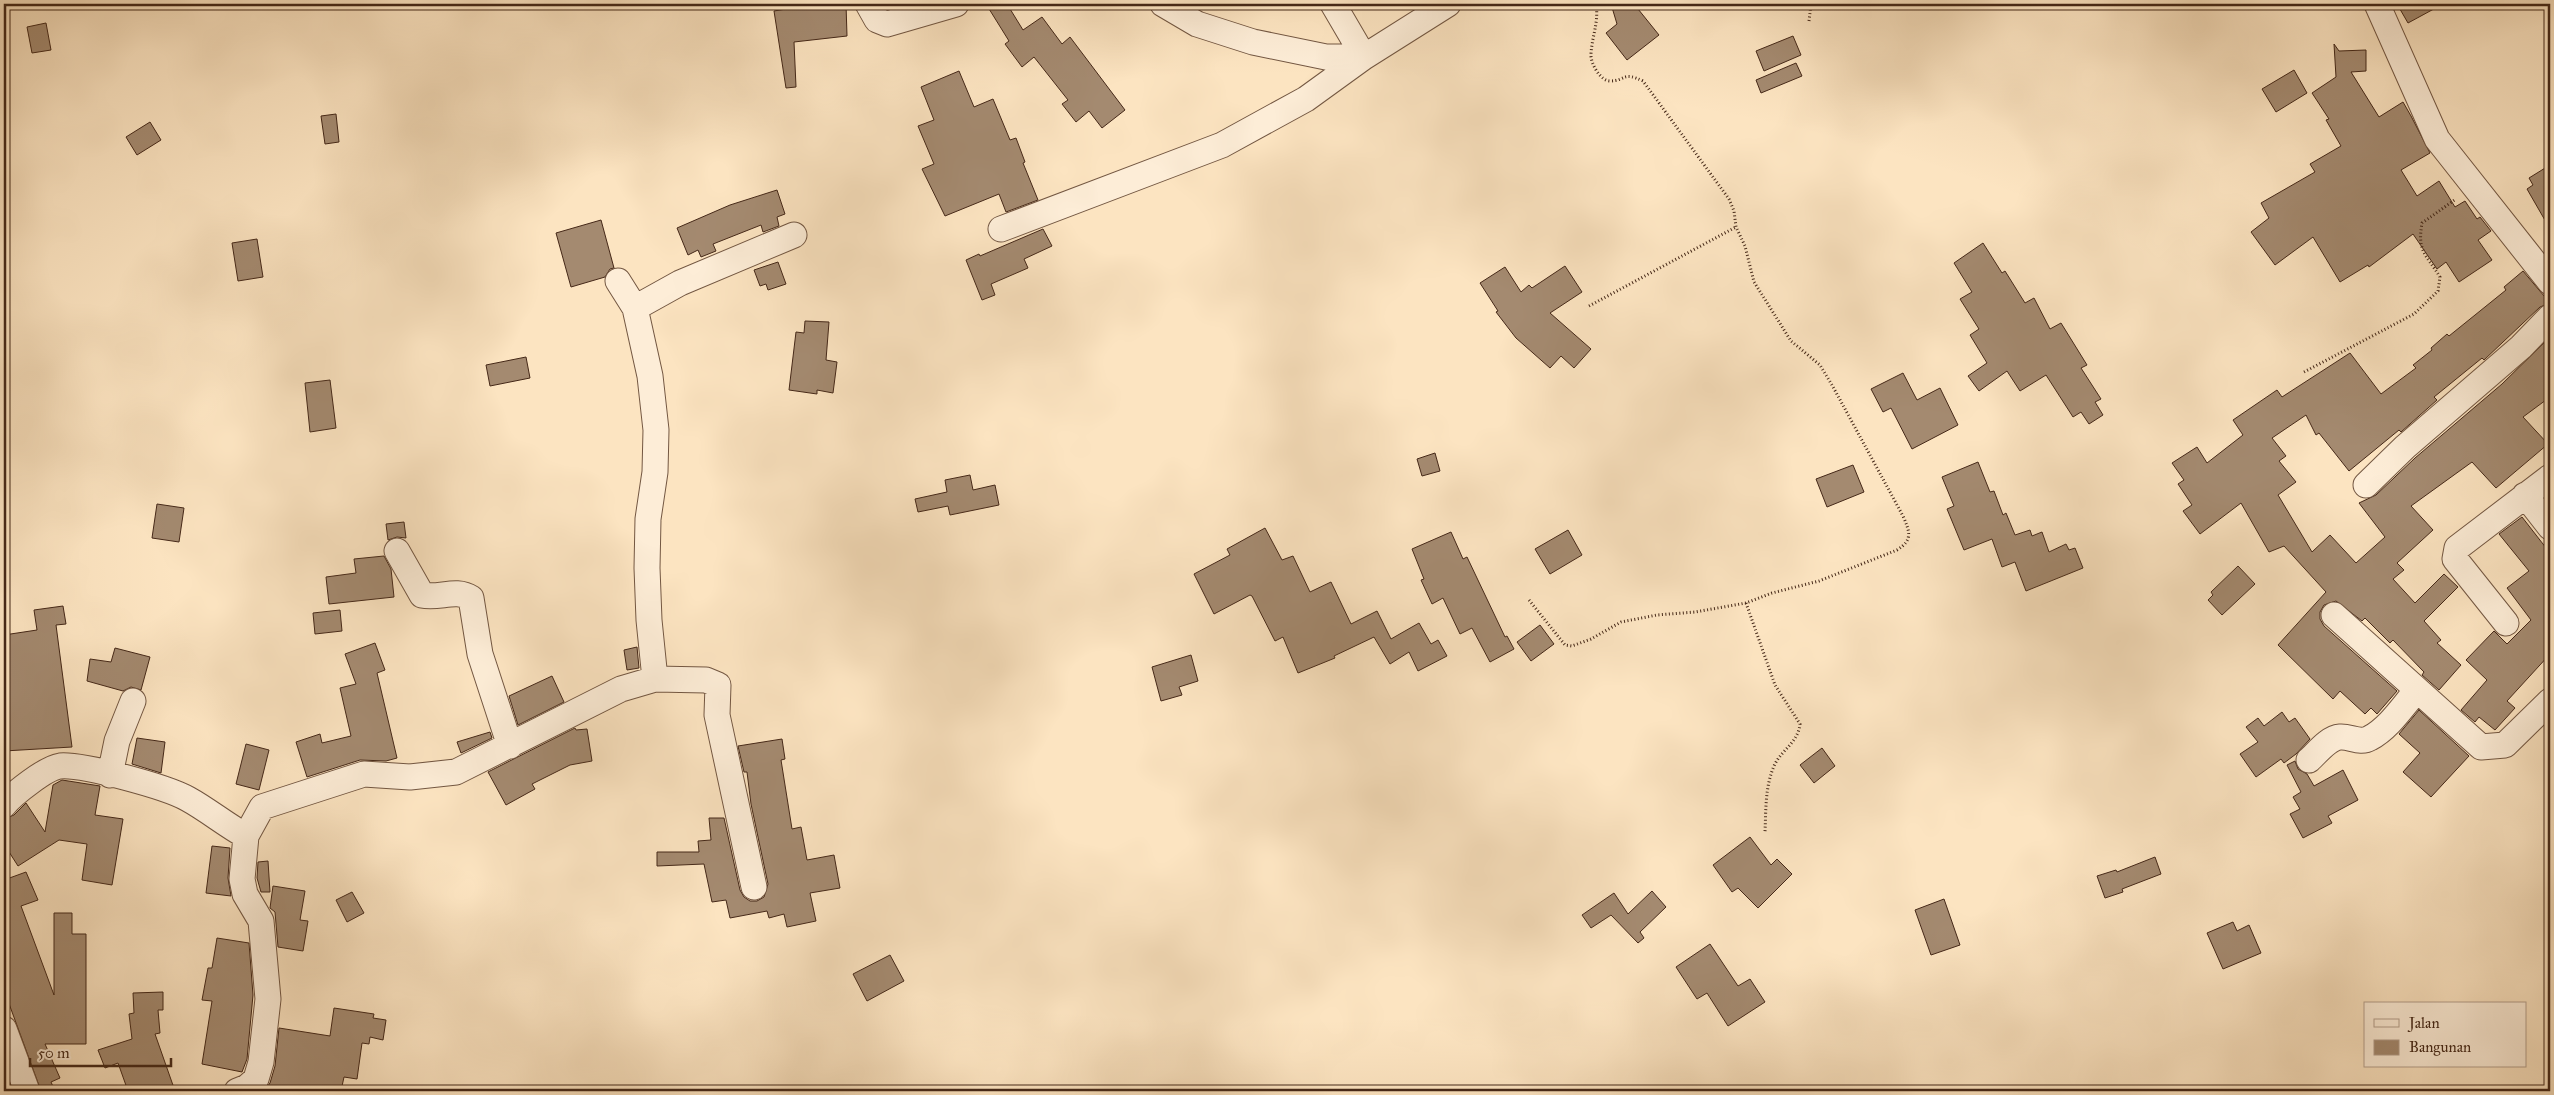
<svg xmlns="http://www.w3.org/2000/svg" width="2554" height="1095" font-family="'IM FELL Great Primer',serif">
<rect width="100%" height="100%" fill="#fce4c1"/>
<filter id="stains"><feTurbulence type="fractalNoise" baseFrequency=".004" numOctaves="4"/><feColorMatrix values="0 0 0 0 .2 0 0 0 0 .09 0 0 0 0 .02 0 0 0 .5 -.17"/></filter>
<radialGradient id="worn" r=".72"><stop offset=".6" stop-color="#630" stop-opacity="0"/><stop offset="1" stop-color="#630" stop-opacity=".3"/></radialGradient>
<path fill="#a48a70" stroke="#452818" d="M816 4H846L847 36 794 42 796 87 786 88 774 11Z
M986 4H1007L1023 30 1042 17 1062 44 1070 37 1125 110 1102 128 1089 111 1076 122 1062 104 1068 100 1034 57 1022 67 1005 44 1009 41Z
M1611 4H1634L1659 35 1627 60 1606 33 1617 24Z
M2397 4H2443L2408 23Z
M46 23 51 50 32 53 27 27Z
M1793 36 1801 55 1764 71 1756 51Z
M2334 44 2339 51 2366 50V71L2351 72 2379 117 2403 102 2411 116 2430 153 2401 170 2417 196 2439 181 2455 207 2465 201 2477 219 2480 217 2491 231 2478 240 2492 260 2459 282 2446 262 2437 269 2413 234 2369 267 2368 265 2340 282 2313 237 2275 265 2251 232 2269 218 2261 203 2315 172 2310 164 2341 146 2326 120 2329 119 2312 93 2336 77Z
M1796 63 1802 76 1761 93 1756 80Z
M2294 70 2307 93 2276 112 2262 89Z
M959 71 974 107 993 99 1010 140 1016 138 1025 162 1023 163 1038 200 1006 212 999 194 945 216 922 169 934 164 918 126 934 120 921 87Z
M336 114 339 142 325 144 321 116Z
M150 122 161 140 137 155 126 137Z
M2550 165V229L2527 189 2533 185 2529 178Z
M777 190 785 214 777 217 779 226 763 232 761 225 713 244 716 251 701 257 698 250 688 255 677 228 730 205Z
M601 220 614 268 610 269 605 277 571 287 556 233Z
M1043 229 1052 246 1024 259 1028 268 991 284 995 295 982 300 966 260 979 254 980 256Z
M257 239 263 277 238 281 232 243Z
M1983 243 2002 273 2005 271 2025 303 2034 298 2050 329 2061 323 2087 365 2081 368 2101 399 2095 402 2103 415 2089 424 2081 412 2073 417 2046 375 2020 391 2007 371 1979 391 1968 376 1987 363 1970 335 1979 329 1960 299 1972 292 1954 263Z
M778 262 786 284 768 290 766 284 760 286 754 270Z
M1565 266 1582 292 1550 313 1591 349 1574 368 1561 356 1550 368 1516 338 1496 312 1498 311 1480 283 1505 267 1521 292 1529 285 1532 288Z
M2523 271 2550 303 2540 307 2484 360 2482 358 2434 397 2437 400 2401 432 2399 430 2349 471 2319 433 2316 435 2306 415 2272 438 2286 456 2279 461 2296 482 2278 495 2312 552 2330 535 2356 563 2385 537 2359 503 2376 495 2415 458 2502 384 2550 337V397L2523 417 2548 444 2496 488 2472 462 2411 506 2433 530 2397 563 2404 570 2393 579 2415 603 2444 574 2458 587 2424 621 2441 640 2437 643 2461 665 2439 690 2422 675 2424 672 2393 640 2390 643 2365 618 2362 621 2336 601 2324 605 2320 612V619L2324 626 2397 691 2377 714 2371 708 2365 714 2340 691 2333 699 2278 645 2326 592 2284 546 2269 552 2241 503 2200 534 2183 511 2192 505 2178 484 2184 480 2172 463 2197 447 2207 463 2243 435 2233 420 2277 390 2282 397 2350 353 2381 394 2416 368 2413 365 2432 350 2431 348 2447 334 2449 336 2506 290 2504 287Z
M805 321 829 322 826 360 837 362 833 393 817 390V394L789 390 796 332 804 333Z
M526 357 530 378 490 386 486 365Z
M1903 373 1917 400 1940 388 1958 425 1912 449 1891 408 1883 412 1871 389Z
M330 380 336 428 310 432 305 383Z
M1435 453 1440 471 1422 476 1417 459Z
M1978 462 1990 492 1994 491 2003 515 2006 513 2015 535 2030 530 2032 536 2042 532 2049 552 2066 544 2069 550 2075 548 2083 568 2026 591 2015 562 2002 567 1992 539 1964 550 1947 509 1954 506 1942 477Z
M1853 465 1864 492 1827 507 1816 479Z
M970 475 973 490 995 485 999 505 950 515 948 506 918 512 915 499 947 492 945 480Z
M157 504 184 508 179 542 152 538Z
M2522 517 2550 553V654L2507 701 2515 708 2495 730 2479 717 2475 722 2461 710 2487 680 2466 660 2494 631 2507 644 2531 620 2507 588 2529 571 2499 534Z
M404 522 406 538 397 537 388 540 386 524Z
M1265 528 1282 560 1293 556 1310 592 1331 582 1351 624 1377 611 1391 639 1419 623 1431 644 1438 640 1447 656 1418 671 1409 652 1390 664 1374 637 1334 656 1335 658 1298 673 1283 637 1275 641 1252 596 1250 595 1214 614 1194 574 1230 555 1227 549Z
M1568 530 1582 555 1550 574 1535 549Z
M1451 532 1463 559 1467 557 1505 637 1507 636 1514 649 1490 662 1472 628 1460 634 1443 598 1432 604 1421 580 1424 579 1412 549Z
M384 556 391 569 394 597 329 604 326 577 356 573 354 559Z
M2238 566 2255 584 2222 615 2208 600 2213 595 2211 592Z
M63 606 66 624 56 625 72 747 4 751V635L37 630 34 610Z
M340 610 342 631 315 634 313 613Z
M1540 625 1554 644 1531 661 1517 642Z
M375 643 385 670 377 673 397 758 386 761 360 760 307 777 296 742 320 734 322 743 351 736 340 688 356 684 345 654Z
M637 647 639 668 627 670 624 650Z
M115 648 150 657 141 690 131 687 123 691 87 681 90 659 111 662Z
M1191 655 1198 681 1179 687 1182 695 1161 701 1152 667Z
M552 676 564 702 518 725 509 696Z
M2419 710 2469 756 2431 797 2403 772 2420 753 2399 734Z
M2282 712 2289 722 2295 718 2310 739 2296 754 2284 763 2281 759 2256 777 2240 754 2258 742 2246 727 2258 718 2264 726Z
M575 728 576 730 587 729 592 761 570 765 532 784 535 789 506 805 488 772Z
M490 732 492 738 461 753 457 742Z
M137 738 165 742 161 773 132 764Z
M782 739 785 759 781 760 792 829 801 827 807 860 834 855 840 888 810 893 816 921 787 927 784 914 769 918 767 911 730 918 726 900 712 902 704 864 657 866V852H699L698 841 711 840 709 818H724L740 890 744 897 750 901H757L764 897 768 884 751 804 747 772H744L738 746Z
M246 744 269 750 259 790 236 784Z
M1822 748 1835 766 1814 783 1800 765Z
M2295 761 2298 769 2307 774 2314 786 2343 770 2358 800 2328 816 2332 823 2303 838 2290 814 2300 809 2293 797 2301 792 2287 765Z
M62 780 100 786 95 815 123 819 112 885 82 880 87 844 59 840 18 866 4 844V819L14 815 26 803 45 832 53 785Z
M1750 837 1771 865 1777 859 1792 874 1758 908 1738 888 1732 892 1713 865Z
M212 846 230 848 228 878 231 896 206 893Z
M2155 857 2161 874 2122 889 2123 892 2105 898 2097 876 2116 870 2117 872Z
M268 861 270 892H261L257 878 258 862Z
M26 872 38 900 21 906 54 995V913H72V934H86V1044H45L60 1078 51 1082 55 1091H41L4 990V880Z
M273 886 305 891 300 920 308 921 303 951 278 947 275 912 270 908Z
M1652 891 1666 907 1640 932 1644 938 1638 943 1611 915 1591 928 1582 915 1614 893 1628 914Z
M352 892 364 913 347 922 336 900Z
M1944 899 1960 945 1931 955 1915 910Z
M2233 922 2237 931 2249 925 2261 953 2223 969 2207 933Z
M217 938 249 943 253 995 247 1059 242 1072 202 1064 212 1001 202 1000 208 968H212Z
M1710 944 1738 986 1750 979 1765 1002 1728 1026 1707 993 1697 999 1676 967Z
M890 955 904 981 867 1001 853 974Z
M163 992V1010H158L160 1033 155 1034 175 1091H128L118 1063 105 1068 98 1050 132 1039 129 1014 134 1013 133 993Z
M334 1008 374 1014 373 1018 386 1020 383 1040 370 1037 369 1044 362 1043 357 1079 344 1077 341 1091H264L270 1083 275 1066 279 1028 330 1036Z"/>
<g fill="none" stroke-linecap="round" stroke-linejoin="round">
<g stroke="#735742" stroke-width="27">
<path id="minor" d="M868 4 877 20 887 24 956 4
M1163 4 1197 24 1253 42 1326 57H1364L1333 4
M2377 4 2437 139 2550 282
M1001 229 1222 145 1306 99 1364 57 1448 4
M618 281 635 308 650 376 656 430 655 472 648 519 647 568 649 620 655 679
M635 308 680 283 794 235
M2366 485 2405 447 2521 347 2550 317
M2525 495 2550 527
M397 551 422 595C439 599 456 588 471 598L480 654 510 746
M2334 615 2481 747 2505 745 2550 701
M2506 623 2455 559 2457 548 2550 477
M2309 760C2317 753 2328 738 2340 737 2350 736 2360 744 2370 738 2389 728 2403 706 2417 690
M110 775 117 741 133 701
M4 805C13 794 46 768 60 766 83 764 167 787 188 799 208 810 226 825 246 836
M4 1029 27 1091
M237 1091 247 1087 256 1079 261 1062 268 999 261 921 245 894 242 879 246 836 262 807 364 774 410 777 456 772 621 689 655 679 706 680 718 685 717 715 754 887"/>
</g>
<path stroke="#452818" stroke-width="3" stroke-dasharray="1 2.5" stroke-linecap="butt" d="M1809 21 1811 4
M1589 306 1736 227
M2304 372 2414 314 2438 291 2440 277C2426 254 2417 252 2422 223L2456 199
M1529 600 1565 645 1572 646 1591 639 1621 622 1657 615 1695 612 1746 603 1772 593 1819 581 1897 550C1913 540 1910 532 1903 516L1832 385 1820 365 1791 341 1754 282 1745 246 1736 227 1734 211 1729 199 1643 81C1622 71 1626 81 1610 81 1600 81 1590 62 1591 54 1592 36 1599 22 1596 4
M1746 603 1775 685 1800 724C1798 743 1781 750 1774 766 1765 787 1766 810 1765 832"/>
<use href="#minor" stroke="#fdedd7" stroke-width="25"/>
</g>
<rect width="2554" height="1095" fill="none" stroke="#fce4c1" stroke-width="20"/>
<rect x="5" y="5" width="2544" height="1085" fill="none" stroke="#452818" stroke-width="2.5"/>
<rect x="10" y="10" width="2534" height="1075" fill="none" stroke="#452818"/>
<rect x="2364" y="1002" width="162" height="65" fill="#fdedd7" stroke="#b39e8b"/>
<rect x="2374" y="1019" width="25" height="8" fill="#fdedd7" stroke="#b39e8b"/>
<text x="2409" y="1028" font-size="15" fill="#452818">Jalan</text>
<rect x="2374" y="1040" width="25" height="15" fill="#a48a70" stroke="#b39e8b"/>
<text x="2409" y="1052" font-size="15" fill="#452818">Bangunan</text>
<path d="M30 1058v8h141v-8" fill="none" stroke="#452818" stroke-width="2.5"/>
<text x="38" y="1058" font-size="15" fill="#452818" stroke="#fdedd7" stroke-width="4" paint-order="stroke">50 m</text>
<rect width="100%" height="100%" filter="url(#stains)"/>
<rect width="100%" height="100%" fill="url(#worn)"/>
</svg>
